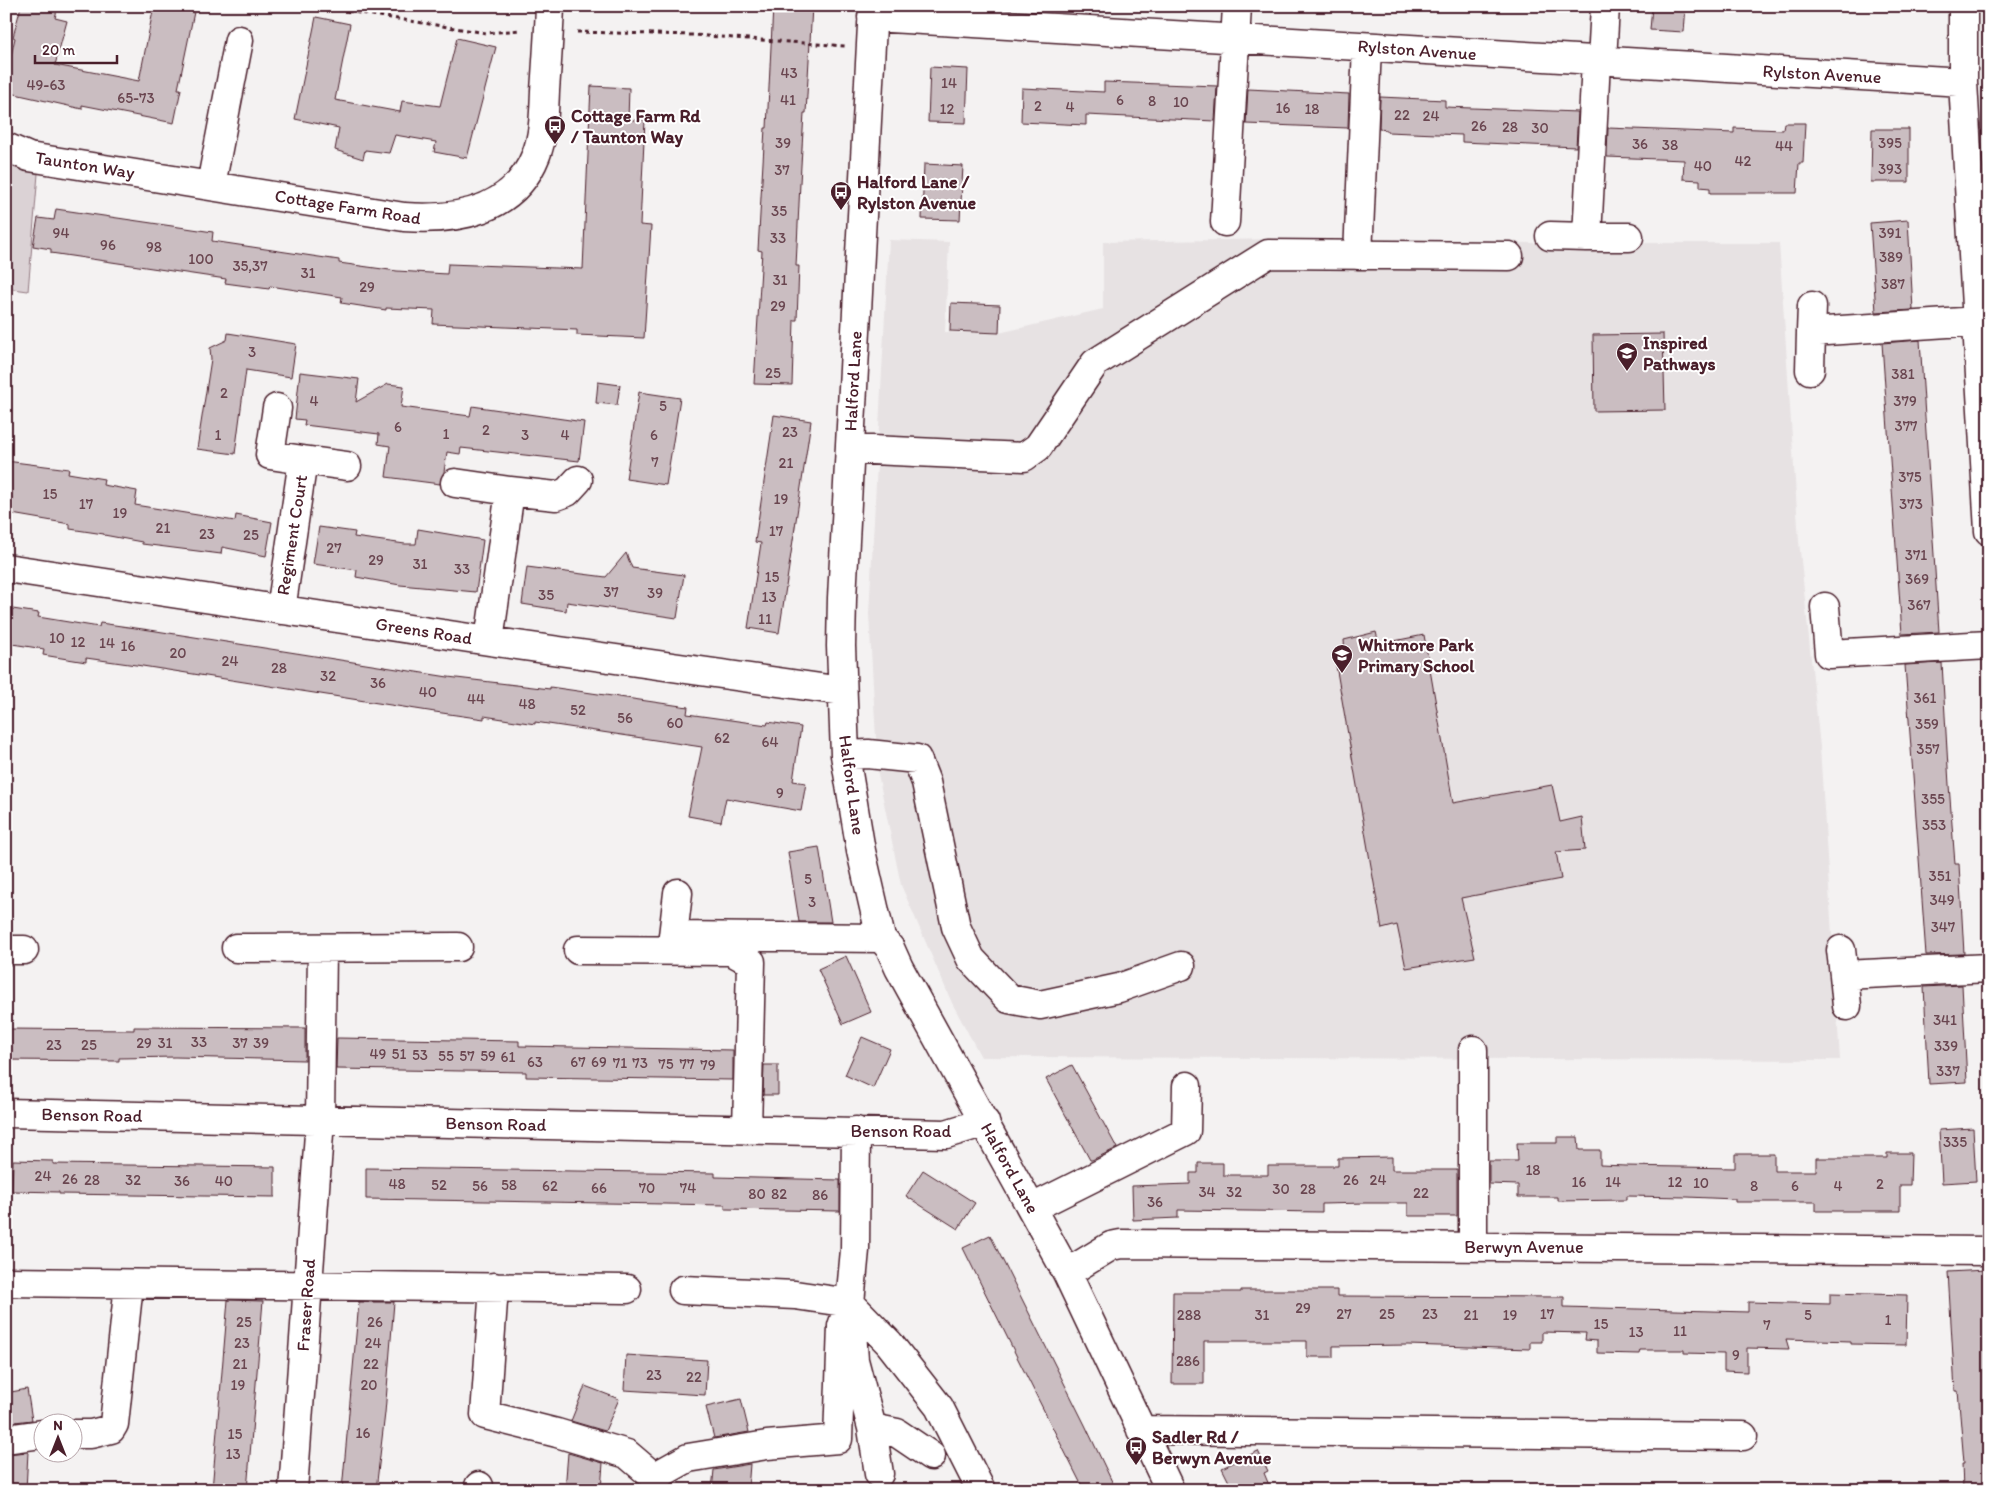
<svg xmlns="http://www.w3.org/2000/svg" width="1995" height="1496" font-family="Itim,sans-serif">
<rect width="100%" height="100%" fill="#f4f2f2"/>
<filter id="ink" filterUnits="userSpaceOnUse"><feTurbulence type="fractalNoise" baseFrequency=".02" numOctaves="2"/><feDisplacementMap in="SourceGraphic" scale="10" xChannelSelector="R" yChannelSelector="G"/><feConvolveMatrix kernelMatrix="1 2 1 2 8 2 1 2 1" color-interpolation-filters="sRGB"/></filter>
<g filter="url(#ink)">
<path fill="#e7e2e3" d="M1284 239 1534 243H1779L1799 541 1820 747 1840 1060 981 1057 952 1003 901 885 878 774 869 614 889 240 949 242 945 332 999 333 1103 309V242Z"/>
<path fill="#dbd2d5" stroke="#927880" d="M6 165 38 174 28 291 6 288Z"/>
<path fill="#cabdc1" stroke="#4a1f2b" d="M21 6H58L55 18 67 21 55 65 139 81 154 6 194 12 178 89H181L174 123 82 105V109L6 92V78L15 38 13 37Z
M773 6H812L806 113H804L800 183 796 266H799L797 320H794L792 385 754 384 762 251 758 250 761 197 765 128H767Z
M1652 6H1686L1684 32 1650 30Z
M316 17 350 24 335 100 400 112 402 101 440 106 457 38 496 47 467 158 434 152 436 142 395 135 389 153 365 150 363 159 335 150 339 128 295 119Z
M930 67 968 69 966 123 928 122Z
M1104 82 1217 86 1215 121 1086 115V125L1021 122 1022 88 1104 92Z
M591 86 629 88 628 120H645L640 225 651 226 644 338 577 335V330L433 324 434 310 386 308V310L341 303 342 297 270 286 269 289 225 283 226 279 51 253V249L33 246 38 218 54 220 56 209 213 232 212 241 339 260V263L397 271 447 274 448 264 583 269Z
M1248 89 1349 94 1348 128 1246 124Z
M1380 97 1445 100V107L1578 112 1576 147 1462 142V135L1387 132V130L1379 129Z
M1784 123H1805L1803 163H1799L1797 193H1710V188L1700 187V180L1683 179 1684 160 1607 157 1608 128 1734 133V128L1783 130Z
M1872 129H1909V182H1871Z
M924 164 963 166 960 220 922 219Z
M1908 220 1913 310 1876 312 1870 223Z
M951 303 1000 305 999 333 950 331Z
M228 333 296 344 291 377 246 370 235 454 197 449 211 359 210 348 227 340Z
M1663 334 1665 410 1594 411 1593 335Z
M1920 340 1939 632 1902 634 1882 343Z
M300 372 359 379 356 402 388 384 404 386 401 407 470 416 472 406 584 422 579 461 461 448 460 454 447 452 444 472 440 484 386 477 390 446 378 444 379 434 304 425 305 420 295 419Z
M598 382 620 385 617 405 596 403Z
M639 392 680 398 666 485 626 479Z
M774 415 811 421 779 633 748 628 761 543 755 542Z
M6 461 69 469 68 473 104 479 103 485 137 491 135 505 235 521 236 515 272 522 266 556 222 547 221 554 142 544V542L104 535V534L70 529V524L6 513Z
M319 527 355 532 354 537 405 544H416L418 529 483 540 476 592 400 585 356 577 357 570 313 564Z
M626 553 632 568 684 575 677 618 567 602 566 611 522 604 527 567 606 577Z
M6 608 39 613 38 617 99 627 100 623 150 630 448 677 550 689V687L688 707 687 714 767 725 768 722 801 727 793 781 806 783 801 811 726 798 721 822 688 816 702 747 535 722V724L484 716V719L435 712 136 665 86 658V662L43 655 44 649 6 643Z
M1376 632 1379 644 1424 635 1453 803 1552 785 1560 822 1582 817 1585 850 1556 852 1561 879 1461 898 1475 957 1406 968 1397 925 1382 929 1334 654H1345L1344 640Z
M1942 663 1949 785 1955 864H1959L1964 954 1926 955 1905 665Z
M819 847 831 922H799L788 852Z
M846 956 871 1012 843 1024 818 969Z
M1962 985 1967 1082 1929 1084 1924 987Z
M134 1027 305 1028V1060L175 1057 119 1058V1061L6 1060V1029L134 1030Z
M862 1037 890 1049 873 1088 845 1075Z
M337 1038 519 1041V1046L733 1050V1080L526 1077V1072L336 1069Z
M764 1065H778V1095H763Z
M1072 1065 1117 1148 1092 1160H1090L1046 1079Z
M1973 1128 1976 1181 1942 1183 1939 1130Z
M1557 1137H1578L1579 1150H1600V1165L1626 1166 1735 1168V1154H1774V1171H1816V1158H1887V1153H1911L1910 1185H1900V1211H1816V1202H1735V1199L1687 1197 1626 1196V1200L1558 1201V1197H1518V1185L1489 1184V1161H1518L1517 1143H1557Z
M1392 1157V1170H1457V1216H1408V1203H1365L1322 1204V1212L1178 1210V1218L1133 1220 1132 1186 1190 1184V1173H1198V1163H1223V1175H1268V1166H1338V1158Z
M13 1160 53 1161V1164L275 1167V1197L59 1194V1192L12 1191Z
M366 1168 715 1173V1177L840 1180V1211L725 1209V1205L366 1199Z
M923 1170 975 1203 958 1229 906 1196Z
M990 1235 1085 1425 1116 1490H1084L1018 1359 963 1248Z
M1986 1270 1989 1328V1490H1963L1962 1463H1964L1958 1391H1955L1948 1272Z
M1241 1290H1337V1296L1564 1297V1307L1748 1312V1302L1830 1304V1293L1907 1295 1906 1345 1851 1344V1341L1786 1339 1789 1349 1747 1348V1372L1724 1371V1354L1684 1353V1350H1640L1639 1354 1597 1353V1341L1585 1340 1586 1333 1542 1332V1342H1530V1349L1408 1345 1333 1346V1357H1307V1341H1204V1384H1172L1173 1292H1241Z
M228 1300 263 1301 247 1490H212Z
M359 1302H394L385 1413 376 1490H342Z
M626 1355 707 1360 705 1395 624 1390Z
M585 1386 619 1399 605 1431 571 1421Z
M27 1389 32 1420 6 1423V1393Z
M741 1399 749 1432 714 1438 706 1407Z
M1258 1451 1268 1471 1264 1473 1271 1490H1233L1222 1468Z
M28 1452 26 1490H6V1454Z
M568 1453 603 1463 601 1490H565Z
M750 1464 748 1490H712L714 1470Z"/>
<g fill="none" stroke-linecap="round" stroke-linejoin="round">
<g stroke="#4a1f2b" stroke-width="31">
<path id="minor" d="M873 6 842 598 841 646 845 755 861 851 881 938 890 948 899 968 1067 1273 1170 1490
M1963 6V82L1989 531
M872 17 1963 82
M1596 61 1587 237H1629
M1602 61 1605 6
M6 147 29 157 404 217C457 221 514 211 536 155 544 135 544 112 545 91 547 62 549 34 550 6
M211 185 239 40
M1225 222 1237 6
M1550 236 1587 237
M1358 255 1367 47
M1811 332 1812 306
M1810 370 1811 332 1978 321
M277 408 270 455 303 460
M850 449 1024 457 1038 447 1095 363 1268 254 1509 256
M455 483 510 491
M6 568 489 641 842 691
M1825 607 1829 654 1989 645
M281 610 303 460 347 466
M489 641 510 491 556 496 567 492 578 480
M845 755 868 754 917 759 926 782 956 927 971 959 1009 999 1040 1005 1119 988 1181 966
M678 893 673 936 881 938
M236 948 458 947
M6 950H24
M578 950 731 951 751 962 747 1130
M1841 950 1844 975
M1847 1006 1844 975 1989 968
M1473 1050V1246
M6 1113 946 1134 985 1122
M856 1131 855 1250 850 1303 854 1360 872 1428
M1032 1208 1186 1131 1187 1086
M1067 1273 1111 1246 1121 1244 1989 1251
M6 1282 627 1289
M494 1287 485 1415 557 1433 627 1454 654 1477
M683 1290 795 1295 850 1303 889 1343 939 1407 981 1490
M1141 1430 1743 1436
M72 1434H91L111 1429 114 1424 129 1284
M6 1439 42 1434
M879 1474 872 1428 897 1433 931 1456
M654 1477 688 1458 767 1445 838 1439 842 1326 850 1303
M293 1490 320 1120 322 948
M478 1490 479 1486"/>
</g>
<path stroke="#4a1f2b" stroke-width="3" stroke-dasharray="4 4" stroke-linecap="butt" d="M316 6 486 33 521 30
M577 32 693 35 845 46"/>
<use href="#minor" stroke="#fff" stroke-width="28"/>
</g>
</g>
<defs>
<g id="bus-pin" transform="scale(1.125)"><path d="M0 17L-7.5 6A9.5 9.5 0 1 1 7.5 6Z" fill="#4a1f2b" stroke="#fff"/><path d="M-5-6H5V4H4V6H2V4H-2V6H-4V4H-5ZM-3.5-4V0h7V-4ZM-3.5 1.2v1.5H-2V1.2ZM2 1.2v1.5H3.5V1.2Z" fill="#fff"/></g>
<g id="school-pin" transform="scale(1.125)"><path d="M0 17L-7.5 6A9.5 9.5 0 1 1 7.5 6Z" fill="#4a1f2b" stroke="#fff"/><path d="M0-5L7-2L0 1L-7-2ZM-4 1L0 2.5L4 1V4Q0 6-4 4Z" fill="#fff"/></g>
</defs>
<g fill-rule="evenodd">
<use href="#bus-pin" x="555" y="126"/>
<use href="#bus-pin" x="841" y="192"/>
<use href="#school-pin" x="1627" y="353"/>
<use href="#school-pin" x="1342" y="655"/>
<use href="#bus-pin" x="1136" y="1447"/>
</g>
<g text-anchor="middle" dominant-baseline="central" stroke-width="4" stroke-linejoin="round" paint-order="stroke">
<g font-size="15" fill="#6a4650">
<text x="789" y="73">43</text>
<text x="949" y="83">14</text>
<text x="46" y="85">49-63</text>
<text x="136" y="98">65-73</text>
<text x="788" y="100">41</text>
<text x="1120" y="100">6</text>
<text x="1152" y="101">8</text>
<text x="1181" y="102">10</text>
<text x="1038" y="106">2</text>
<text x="1070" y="107">4</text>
<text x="1283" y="108">16</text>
<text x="947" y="109">12</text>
<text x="1312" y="109">18</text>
<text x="1402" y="115">22</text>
<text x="1431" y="116">24</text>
<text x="1479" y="126">26</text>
<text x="1510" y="127">28</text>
<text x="1540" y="128">30</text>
<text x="783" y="143">39</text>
<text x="1890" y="143">395</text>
<text x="1640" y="144">36</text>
<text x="1670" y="145">38</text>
<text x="1784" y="146">44</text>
<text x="1743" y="161">42</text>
<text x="1703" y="166">40</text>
<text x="1890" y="169">393</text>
<text x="782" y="170">37</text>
<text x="779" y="211">35</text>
<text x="61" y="233">94</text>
<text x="1890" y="233">391</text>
<text x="778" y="238">33</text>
<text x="108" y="245">96</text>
<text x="154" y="247">98</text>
<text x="1891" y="257">389</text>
<text x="201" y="259">100</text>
<text x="250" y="266">35,37</text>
<text x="308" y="273">31</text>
<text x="780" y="280">31</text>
<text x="1893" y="284">387</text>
<text x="367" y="287">29</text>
<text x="778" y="306">29</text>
<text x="252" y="352">3</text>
<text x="773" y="373">25</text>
<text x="1903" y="374">381</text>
<text x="224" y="393">2</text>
<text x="314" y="401">4</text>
<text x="1905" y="401">379</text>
<text x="663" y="406">5</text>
<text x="1906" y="426">377</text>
<text x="398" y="427">6</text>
<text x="486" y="430">2</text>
<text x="790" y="432">23</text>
<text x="446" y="434">1</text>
<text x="218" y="435">1</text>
<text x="525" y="435">3</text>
<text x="565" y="435">4</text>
<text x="654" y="435">6</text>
<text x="655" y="462">7</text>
<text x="786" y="463">21</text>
<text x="1910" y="477">375</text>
<text x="50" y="494">15</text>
<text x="781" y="499">19</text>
<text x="86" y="504">17</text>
<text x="1911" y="504">373</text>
<text x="120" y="513">19</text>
<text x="163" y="528">21</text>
<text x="776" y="531">17</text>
<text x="207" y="534">23</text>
<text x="251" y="535">25</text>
<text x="334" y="548">27</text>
<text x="1916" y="555">371</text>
<text x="376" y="560">29</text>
<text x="420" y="564">31</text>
<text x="462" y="569">33</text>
<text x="772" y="577">15</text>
<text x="1917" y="579">369</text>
<text x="611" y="592">37</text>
<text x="655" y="593">39</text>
<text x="546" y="595">35</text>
<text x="769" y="597">13</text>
<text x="1919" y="605">367</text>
<text x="765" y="619">11</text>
<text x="57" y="638">10</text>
<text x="78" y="642">12</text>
<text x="107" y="643">14</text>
<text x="128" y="646">16</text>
<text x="178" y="653">20</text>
<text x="230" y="661">24</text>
<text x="279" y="668">28</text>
<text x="328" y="676">32</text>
<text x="378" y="683">36</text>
<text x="428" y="692">40</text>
<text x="1925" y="698">361</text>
<text x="476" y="699">44</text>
<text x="527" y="704">48</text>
<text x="578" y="710">52</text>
<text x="625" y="718">56</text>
<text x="675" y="723">60</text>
<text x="1927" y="724">359</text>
<text x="722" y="738">62</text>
<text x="770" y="742">64</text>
<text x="1928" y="749">357</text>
<text x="780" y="793">9</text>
<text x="1933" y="799">355</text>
<text x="1934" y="825">353</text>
<text x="1940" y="876">351</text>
<text x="808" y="879">5</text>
<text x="1942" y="900">349</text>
<text x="812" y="902">3</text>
<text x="1943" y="927">347</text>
<text x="1945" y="1020">341</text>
<text x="199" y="1042">33</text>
<text x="144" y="1043">29</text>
<text x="165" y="1043">31</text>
<text x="240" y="1043">37</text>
<text x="261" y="1043">39</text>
<text x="54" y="1045">23</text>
<text x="89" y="1045">25</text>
<text x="1946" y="1046">339</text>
<text x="378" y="1054">49</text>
<text x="399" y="1054">51</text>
<text x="420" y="1055">53</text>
<text x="446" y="1056">55</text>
<text x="467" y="1056">57</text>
<text x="488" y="1056">59</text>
<text x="508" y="1057">61</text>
<text x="535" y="1062">63</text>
<text x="578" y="1062">67</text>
<text x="599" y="1062">69</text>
<text x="620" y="1063">71</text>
<text x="640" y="1063">73</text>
<text x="666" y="1064">75</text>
<text x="687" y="1064">77</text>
<text x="708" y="1065">79</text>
<text x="1948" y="1071">337</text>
<text x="1955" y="1142">335</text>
<text x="1533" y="1170">18</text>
<text x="43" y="1176">24</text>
<text x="70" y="1179">26</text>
<text x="92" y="1180">28</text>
<text x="133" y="1180">32</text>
<text x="1351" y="1180">26</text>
<text x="1378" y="1180">24</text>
<text x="182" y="1181">36</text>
<text x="224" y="1181">40</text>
<text x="1579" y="1182">16</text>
<text x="1613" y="1182">14</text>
<text x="1675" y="1182">12</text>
<text x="1701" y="1183">10</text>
<text x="397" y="1184">48</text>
<text x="1880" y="1184">2</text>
<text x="439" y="1185">52</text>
<text x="509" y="1185">58</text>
<text x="480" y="1186">56</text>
<text x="550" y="1186">62</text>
<text x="1754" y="1186">8</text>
<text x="1795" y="1186">6</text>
<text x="1838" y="1186">4</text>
<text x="599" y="1188">66</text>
<text x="647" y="1188">70</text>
<text x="688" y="1188">74</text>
<text x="1281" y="1189">30</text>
<text x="1308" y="1189">28</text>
<text x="1207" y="1192">34</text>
<text x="1234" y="1192">32</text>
<text x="1421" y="1193">22</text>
<text x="757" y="1194">80</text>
<text x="779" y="1194">82</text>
<text x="820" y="1195">86</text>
<text x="1155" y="1202">36</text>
<text x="1303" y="1308">29</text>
<text x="1344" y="1314">27</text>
<text x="1387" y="1314">25</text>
<text x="1430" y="1314">23</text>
<text x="1547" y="1314">17</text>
<text x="1189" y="1315">288</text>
<text x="1262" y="1315">31</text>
<text x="1471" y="1315">21</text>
<text x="1510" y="1315">19</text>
<text x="1808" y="1315">5</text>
<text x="1888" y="1320">1</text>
<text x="244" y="1322">25</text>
<text x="375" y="1322">26</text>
<text x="1601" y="1324">15</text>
<text x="1767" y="1325">7</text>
<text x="1680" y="1331">11</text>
<text x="1636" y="1332">13</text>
<text x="242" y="1343">23</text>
<text x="373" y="1343">24</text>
<text x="1736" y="1355">9</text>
<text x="1188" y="1361">286</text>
<text x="240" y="1364">21</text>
<text x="371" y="1364">22</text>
<text x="654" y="1375">23</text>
<text x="694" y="1377">22</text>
<text x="238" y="1385">19</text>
<text x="369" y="1385">20</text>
<text x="363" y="1433">16</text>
<text x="235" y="1434">15</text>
<text x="233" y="1454">13</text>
</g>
<g font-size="18" fill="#4a1f2b" stroke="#fff">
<text transform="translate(1417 50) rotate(4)">Rylston Avenue</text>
<text transform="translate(1822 74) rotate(3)">Rylston Avenue</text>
<text transform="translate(85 165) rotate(9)">Taunton Way</text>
<text transform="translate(348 207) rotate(9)">Cottage Farm Road</text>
<text transform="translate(853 381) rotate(-87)">Halford Lane</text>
<text transform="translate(292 535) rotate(-81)">Regiment Court</text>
<text transform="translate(424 631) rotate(9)">Greens Road</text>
<text transform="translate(852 785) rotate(82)">Halford Lane</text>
<text transform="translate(92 1115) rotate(1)">Benson Road</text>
<text transform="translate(496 1124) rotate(1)">Benson Road</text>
<text x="901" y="1131">Benson Road</text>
<text transform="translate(1010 1168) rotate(61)">Halford Lane</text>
<text x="1524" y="1247">Berwyn Avenue</text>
<text transform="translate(306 1305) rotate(-86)">Fraser Road</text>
</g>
<g font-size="18" font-weight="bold" fill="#4a1f2b" stroke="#fff" text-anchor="start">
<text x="571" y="116">Cottage Farm Rd<tspan x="571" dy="21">/ Taunton Way</tspan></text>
<text x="857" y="182">Halford Lane /<tspan x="857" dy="21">Rylston Avenue</tspan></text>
<text x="1643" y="343">Inspired<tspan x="1643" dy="21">Pathways</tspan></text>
<text x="1358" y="645">Whitmore Park<tspan x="1358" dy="21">Primary School</tspan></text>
<text x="1152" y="1437">Sadler Rd /<tspan x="1152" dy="21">Berwyn Avenue</tspan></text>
</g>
</g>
<rect width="1995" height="1496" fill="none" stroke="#fff" stroke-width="25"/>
<rect x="12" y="12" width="1970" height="1471" fill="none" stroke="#4a1f2b" stroke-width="2" filter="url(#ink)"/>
<g transform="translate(58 1438)"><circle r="24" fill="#ffffff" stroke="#b7a5aa"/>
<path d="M0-4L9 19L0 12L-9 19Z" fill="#4a1f2b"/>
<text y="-8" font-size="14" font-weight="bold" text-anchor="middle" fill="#4a1f2b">N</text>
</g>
<path d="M35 55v8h82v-8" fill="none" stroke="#4a1f2b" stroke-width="2.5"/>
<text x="42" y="55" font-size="15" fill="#4a1f2b" stroke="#ffffff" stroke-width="4" paint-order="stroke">20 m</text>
</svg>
